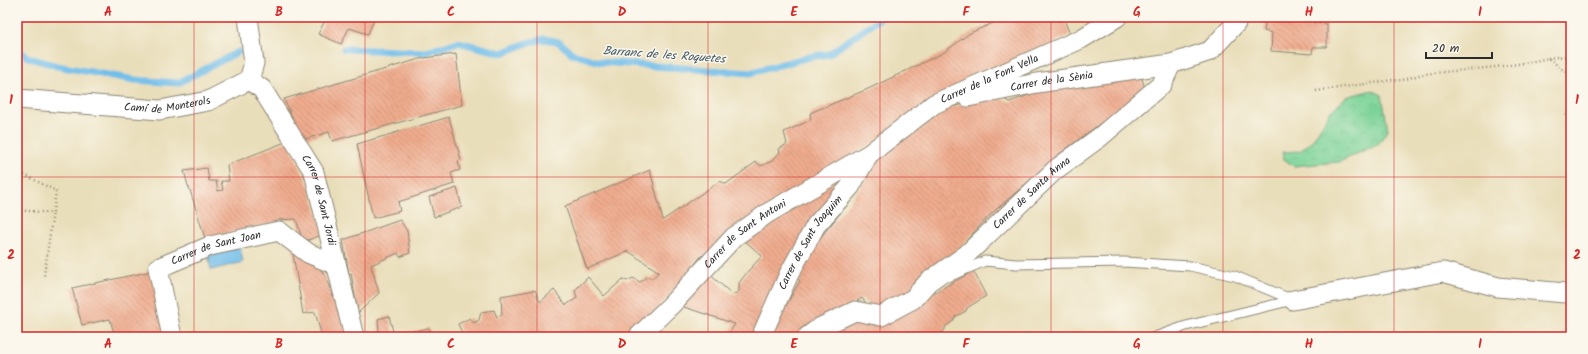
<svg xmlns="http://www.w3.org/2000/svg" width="1588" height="354" font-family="Kalam,sans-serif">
<defs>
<pattern id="park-crowns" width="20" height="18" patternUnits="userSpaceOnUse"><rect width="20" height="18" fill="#7bd398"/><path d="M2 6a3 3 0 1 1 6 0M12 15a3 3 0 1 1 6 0" fill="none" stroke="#6ab583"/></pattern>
<pattern id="building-back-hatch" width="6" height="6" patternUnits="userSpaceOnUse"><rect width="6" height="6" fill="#f0ac8e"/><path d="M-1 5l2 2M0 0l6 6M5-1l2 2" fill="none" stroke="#c38c74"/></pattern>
</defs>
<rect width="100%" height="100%" fill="#fbf7ec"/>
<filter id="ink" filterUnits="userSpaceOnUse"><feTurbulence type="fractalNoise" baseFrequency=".025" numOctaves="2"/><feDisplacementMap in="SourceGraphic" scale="8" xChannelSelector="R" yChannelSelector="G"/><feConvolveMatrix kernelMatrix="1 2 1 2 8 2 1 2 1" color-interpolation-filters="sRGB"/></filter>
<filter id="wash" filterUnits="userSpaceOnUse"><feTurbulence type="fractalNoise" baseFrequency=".012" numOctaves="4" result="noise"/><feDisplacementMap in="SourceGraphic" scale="16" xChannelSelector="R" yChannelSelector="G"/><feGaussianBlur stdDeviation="0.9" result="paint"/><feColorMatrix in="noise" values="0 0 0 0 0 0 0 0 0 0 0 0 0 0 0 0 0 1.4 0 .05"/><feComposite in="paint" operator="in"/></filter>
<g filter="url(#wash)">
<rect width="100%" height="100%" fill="#e9deba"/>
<path fill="url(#park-crowns)" stroke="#537f62" d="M1372 90 1382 95 1388 130 1378 144 1339 162 1294 166 1284 159 1282 152 1300 151 1312 141 1330 112 1346 97Z"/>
<path fill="#70bdea" stroke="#4e748a" d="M240 247 243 262 211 270 208 254Z"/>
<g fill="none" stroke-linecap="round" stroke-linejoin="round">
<path stroke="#70bdea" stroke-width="7" d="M17 48 27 57 57 66 135 80 178 83 238 52
M344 49 426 52 458 42 502 53 527 43 544 39 559 42 573 54 600 62 750 73 809 57 829 54 882 17"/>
</g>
<g id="blocks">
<path fill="url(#building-back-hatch)" d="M327 17H375L368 34 349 28 341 44 318 34Z
M1007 17H1063L1070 34 866 147 705 258 702 255 677 287 631 337H613L608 334 605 337H459L462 333 458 324 470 318 474 323 479 320 481 312 494 310 497 317 502 315 501 296 535 290 540 302 554 290 566 305 577 298 575 290 588 277 604 296 623 279 627 281 633 278 640 282 648 276 651 279 659 272 628 251 587 269 565 206 650 170 663 220 720 181 726 184 756 162 761 166 772 161 780 152 779 149 787 144 784 132 811 120 810 113 868 89 943 53 970 33Z
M1266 17H1315L1314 23 1327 24V47H1313L1312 54 1271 51 1272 33 1264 31Z
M456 54 462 105 332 141 329 132 302 140 284 99 423 58Z
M1138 74 1142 78 1144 86 1143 93 1105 124 1101 123 1054 158 1051 162 991 214 933 276 873 312 862 298 800 337H782L772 330 800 281 795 275 807 254 851 200 867 178 874 159 938 108 956 106 999 96 1009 102 1032 94 1033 90Z
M449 117 461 160 458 161 460 170 451 173 454 184 398 202 400 211 373 218 357 144Z
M288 141 310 188 324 234 308 240 302 238 296 219 279 220V222L205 238 189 187 188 186 184 171 207 168 209 181H216L218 191 223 190 221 181H229L227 165Z
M853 168 756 337H727L735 324 681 306 708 273 732 294 737 293 739 291V283L748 271 762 256 744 240Z
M457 188 462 207 434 217 429 197Z
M400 220 407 231 410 253 400 257 398 253 371 265 379 293 358 313 351 273 349 274 343 240Z
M292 248 316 263 325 276 336 304 342 314 348 337H322L315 312 303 314Z
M973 270 986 296 967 308 966 311 955 317 953 321 945 327V330L936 337H813L819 332 917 302 968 274Z
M152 271 167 337H115L110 319 82 325 72 288Z
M389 316 394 335 429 328 434 337H363V335L379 332 378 319Z
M655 330 667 333 668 337H647Z"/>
</g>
</g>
<g filter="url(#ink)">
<use href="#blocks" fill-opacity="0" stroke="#8a8472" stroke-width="1"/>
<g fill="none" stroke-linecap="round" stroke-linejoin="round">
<g stroke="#8a8472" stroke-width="11">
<path id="service" d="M948 277 985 261 1016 264 1124 262 1190 266 1235 276 1293 300
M1155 337 1186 326 1293 300"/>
</g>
<g stroke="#8a8472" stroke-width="21">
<g id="minor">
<path id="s1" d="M249 80 262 89 314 172 354 337"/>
<path id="s2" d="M968 97 1037 83 1171 64 1210 51 1236 23 1237 17"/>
<path id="s3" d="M17 99 160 110 208 101 249 80 254 63 248 17"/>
<path d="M1293 300 1443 272 1498 287 1565 293 1571 292"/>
<path id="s4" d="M172 337 158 268 210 246 279 231 308 253 336 265"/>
<path id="s5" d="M638 337 671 305 734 237 768 213 869 154 934 104 1081 39 1117 17"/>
<path id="s6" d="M761 337 789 274 816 225 850 187 868 155"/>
<path id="s7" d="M807 337 819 328 855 311 881 316 913 299 928 282 966 255 1055 170 1100 137 1162 84 1171 64"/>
</g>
</g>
<path stroke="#8a8472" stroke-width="2.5" stroke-dasharray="1 3" stroke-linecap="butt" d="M1548 58 1566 56 1571 57
M1316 91 1393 80C1404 82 1414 75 1425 74 1467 69 1507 68 1548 58L1571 76
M1571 108 1566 116 1571 127
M17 171 56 191 44 276
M17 210 53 213"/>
<use href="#service" stroke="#fff" stroke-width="9"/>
<use href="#minor" stroke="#fff" stroke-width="19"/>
</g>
</g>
<path fill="none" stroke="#d62828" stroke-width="1" stroke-opacity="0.55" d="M194 17V337M365 17V337M537 17V337M708 17V337M880 17V337M1051 17V337M1223 17V337M1394 17V337M17 177H1571"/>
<g text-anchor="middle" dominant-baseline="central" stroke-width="3" stroke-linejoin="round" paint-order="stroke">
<g font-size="11" fill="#2b2b2b" stroke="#fbf7ec">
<text stroke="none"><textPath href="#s5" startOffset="440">Carrer de la Font Vella</textPath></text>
<text stroke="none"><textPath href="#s2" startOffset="85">Carrer de la Sènia</textPath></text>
<text stroke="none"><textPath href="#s3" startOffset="151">Camí de Monterols</textPath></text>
<text stroke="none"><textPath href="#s7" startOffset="277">Carrer de Santa Anna</textPath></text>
<text stroke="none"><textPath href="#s1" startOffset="142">Carrer de Sant Jordi</textPath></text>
<text stroke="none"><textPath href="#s5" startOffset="149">Carrer de Sant Antoni</textPath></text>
<text stroke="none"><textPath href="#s6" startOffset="107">Carrer de Sant Joaquim</textPath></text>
<text stroke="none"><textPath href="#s4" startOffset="132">Carrer de Sant Joan</textPath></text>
</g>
<g font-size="12" font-style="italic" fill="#405764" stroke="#fbf7ec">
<text transform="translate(664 55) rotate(4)">Barranc de les Roquetes</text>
</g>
</g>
<rect width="1588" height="354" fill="none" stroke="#fbf7ec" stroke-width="44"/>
<path d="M1426 52v6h66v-6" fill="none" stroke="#2b2b2b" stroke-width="2"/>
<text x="1432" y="52" font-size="12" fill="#2b2b2b" stroke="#fbf7ec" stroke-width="3" paint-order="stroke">20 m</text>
<rect x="22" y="22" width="1544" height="310" fill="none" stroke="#d62828" stroke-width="1.5"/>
<g font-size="13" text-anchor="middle" font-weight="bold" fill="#d62828">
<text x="108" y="16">A</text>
<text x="279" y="16">B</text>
<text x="451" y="16">C</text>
<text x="622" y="16">D</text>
<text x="794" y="16">E</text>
<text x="966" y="16">F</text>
<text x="1137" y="16">G</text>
<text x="1309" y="16">H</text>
<text x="1480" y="16">I</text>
<text x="11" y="104">1</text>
<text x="1577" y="104">1</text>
<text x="11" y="259">2</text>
<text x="1577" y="259">2</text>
<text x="108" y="348">A</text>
<text x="279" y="348">B</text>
<text x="451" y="348">C</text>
<text x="622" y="348">D</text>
<text x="794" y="348">E</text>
<text x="966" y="348">F</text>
<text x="1137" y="348">G</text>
<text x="1309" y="348">H</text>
<text x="1480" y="348">I</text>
</g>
</svg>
